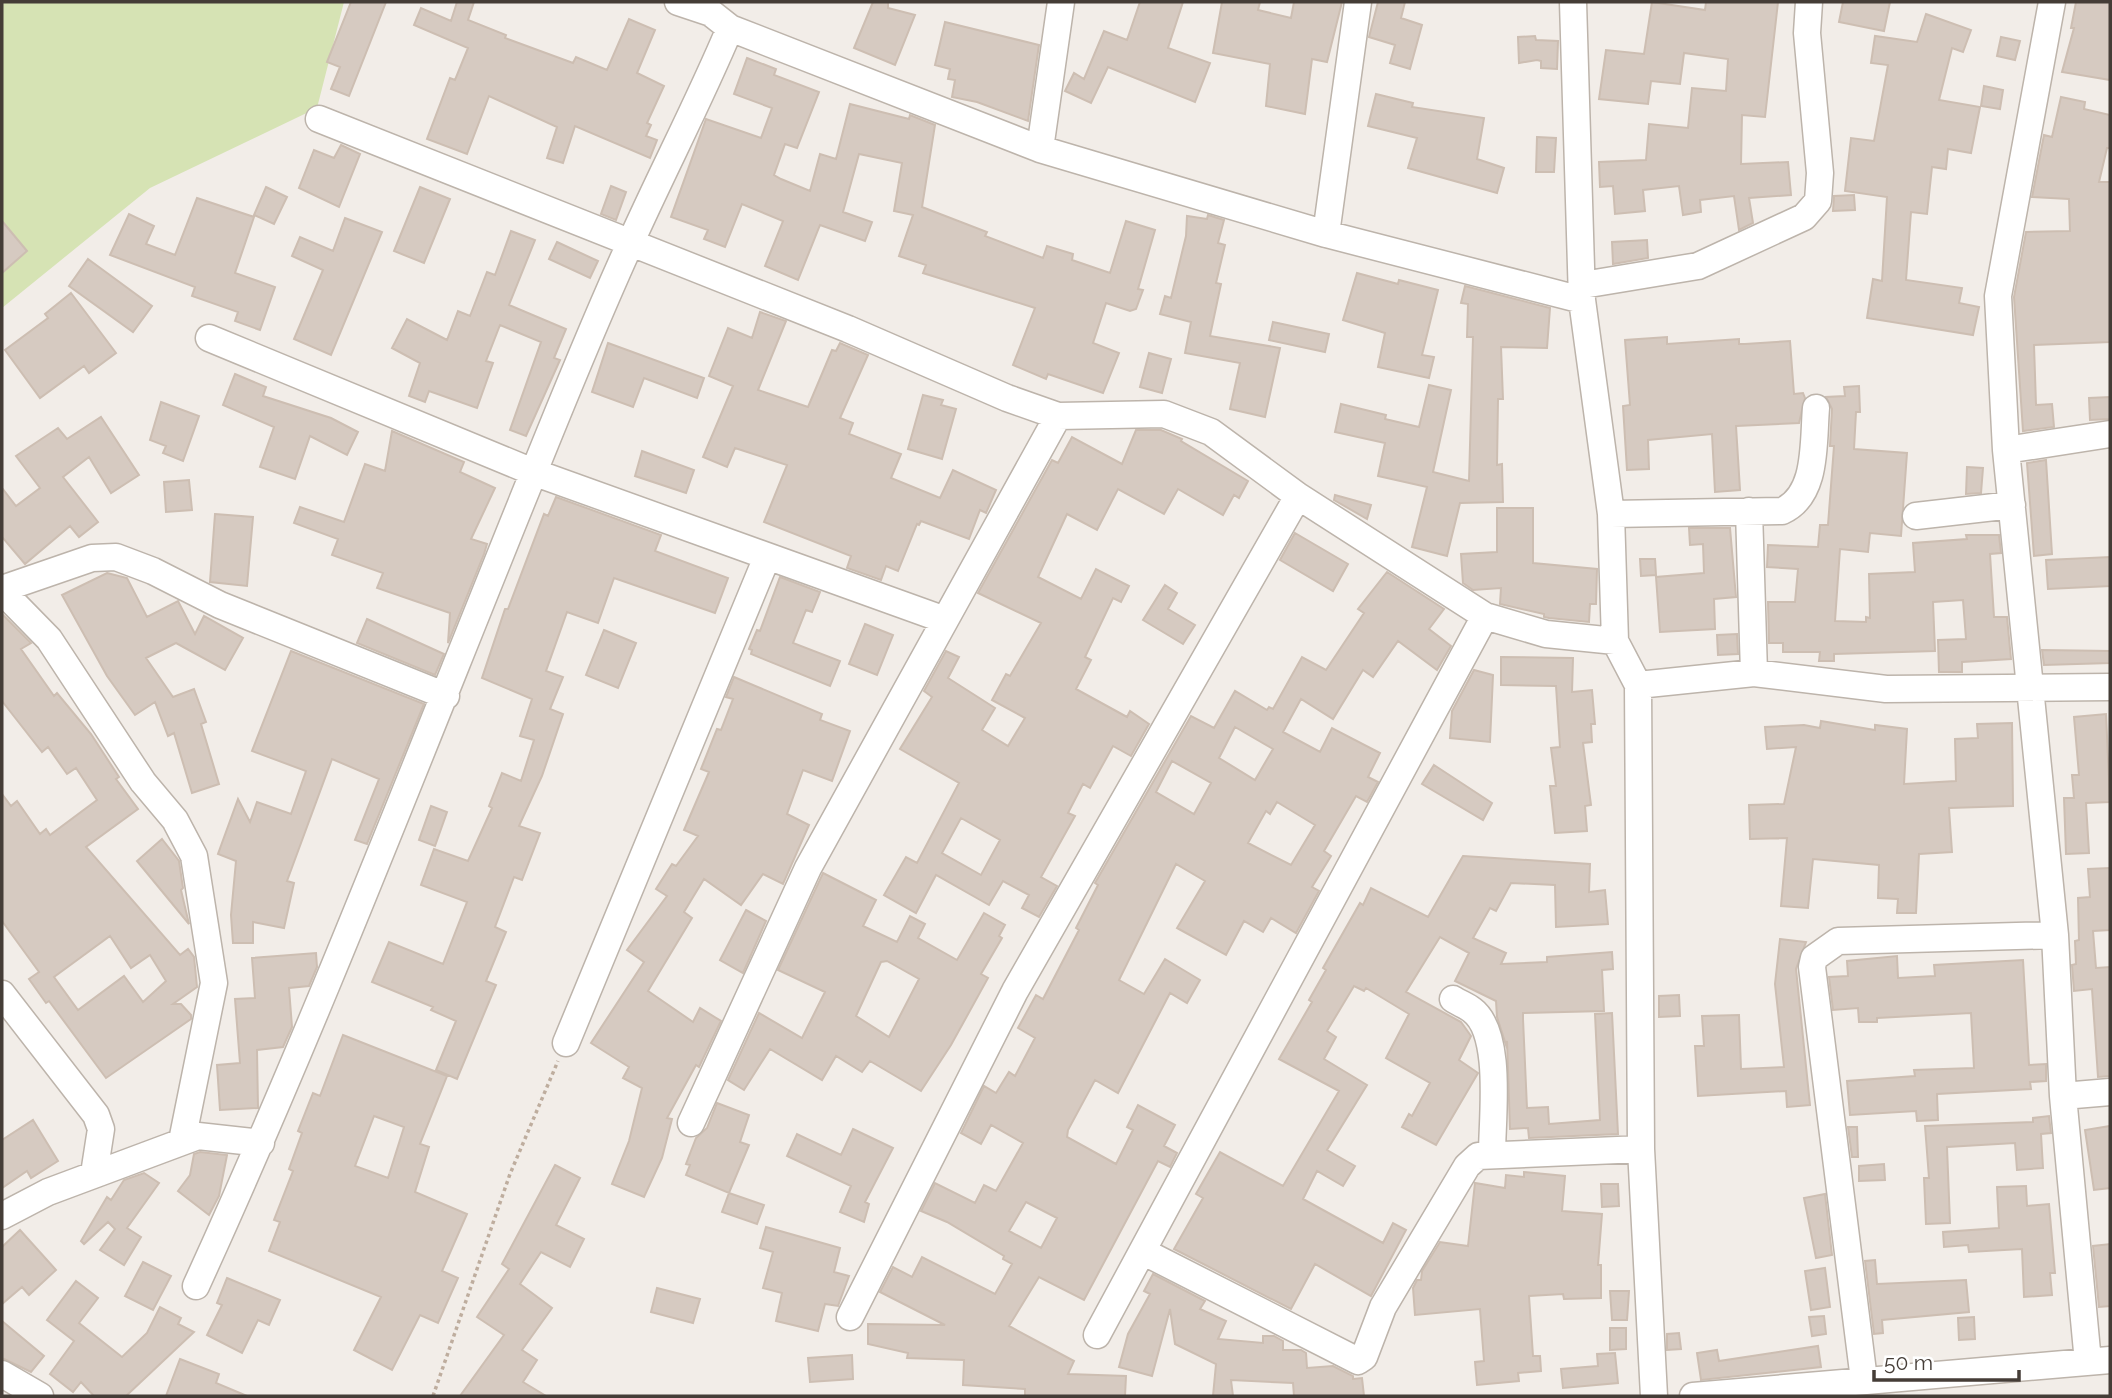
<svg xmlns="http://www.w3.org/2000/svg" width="2112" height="1398" font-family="Raleway,sans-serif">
<rect width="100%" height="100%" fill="#f2ede8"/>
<path fill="#d6e3b4" d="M2 2H344L317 108 150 188 2 308Z"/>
<path fill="#d6cac1" stroke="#cdbeb2" stroke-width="2" fill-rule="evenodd" d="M351 2H386L349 96 331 89 340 67 327 62Z
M457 2H474L468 20 506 35 505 38 573 63 576 57 607 70 629 19 655 30 637 73 664 86 647 123 651 125 646 136 657 140 650 158 575 126 563 163 547 158 557 127 489 96 467 154 427 139 450 78 455 80 468 48 414 25 421 8 451 21Z
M873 2H888V8L915 15 895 65 854 48Z
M1140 2H1183L1168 48 1210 63 1195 102 1108 67 1091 103 1065 91 1074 73 1084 79 1104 31 1127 40Z
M1222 2H1260L1258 10 1291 18 1294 2H1342L1327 62 1312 59 1305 114 1266 106 1270 64 1213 53Z
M1378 2H1405L1401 18 1422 25 1410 69 1390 63 1395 45 1369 37Z
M1652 2 1705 10 1706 2H1778L1765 117 1742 115 1741 164 1788 162 1791 195 1749 198 1753 223 1739 230 1734 196 1700 200 1701 212 1683 215 1679 186 1643 190 1645 211 1615 214 1613 186 1600 187 1599 162 1646 160 1649 124 1688 128 1692 88 1726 91 1728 59 1684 53 1680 84 1651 81 1648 104 1599 99 1606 50 1644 54Z
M1843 2H1890L1884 31 1839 22Z
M2076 2H2110V80L2062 72 2074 28H2071Z
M1926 14 1971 30 1963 52 1952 48 1939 100 1980 107 1971 153 1948 149 1946 169 1932 167 1927 214 1911 212 1906 280 1962 288 1959 303 1979 307 1973 335 1867 318 1873 279 1882 281 1887 197 1845 191 1851 138 1874 141 1888 65 1871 63 1875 36 1917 42Z
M945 22 1039 45 1028 121 977 102 952 97 955 80 948 79 950 69 935 65Z
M1535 36 1536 40 1558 41 1557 69 1541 68V61L1537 60 1519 63 1518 37Z
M2001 37 2020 41 2015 60 1997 56Z
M747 58 776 69 774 75 819 92 797 148 785 144 774 175 781 179 810 191 820 154 836 159 850 104 909 119 910 115 935 125 922 207 987 232 985 236 1043 258 1047 246 1073 254 1072 260 1110 273 1126 221 1155 230 1138 289 1143 290 1136 309 1130 311 1106 303 1093 343 1119 353 1103 393 1048 374 1046 379 1013 365 1035 308 923 273 926 265 899 256 913 215 894 211 902 163 859 154 843 212 872 222 865 241 820 225 798 280 765 266 783 221 742 204 725 247 704 239 708 230 671 217 706 119 761 138 772 108 734 94Z
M1984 86 2003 90 2000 109 1981 106Z
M1376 94 1413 103 1412 107 1484 118 1477 159 1504 168 1497 193 1408 168 1417 138 1368 126Z
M2061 97 2085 102 2084 109 2110 115V148H2107L2099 182H2110V342L2034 345 2036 405 2052 404 2054 427 2023 431 2014 297 2026 232 2070 231 2069 199 2032 197 2044 135 2052 137Z
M1537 137 1556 138 1554 172H1536Z
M341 145 360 154 339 207 299 188 314 150 334 158Z
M611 186 626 192 616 220 601 214Z
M266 187 287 197 274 224 254 215Z
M420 187 450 199 424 263 394 251Z
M1854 195 1855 210 1833 211 1834 196Z
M197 198 254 217 235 273 275 287 260 330 235 321 238 312 192 296 195 287 110 255 129 214 154 226 146 244 175 255Z
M1208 215 1224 220 1218 243 1225 245 1216 283 1221 284 1210 336 1280 348 1265 417 1230 409 1240 363 1185 353 1191 322 1160 314 1165 296 1171 298 1186 236 1187 216 1207 219Z
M345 218 382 232 331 355 294 339 323 270 292 256 300 237 333 251Z
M2 221 27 251 2 273Z
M511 231 535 240 509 305 566 329 554 358 560 360 526 436 510 430 541 342 500 325 486 361 493 363 477 408 429 391 425 402 409 396 420 363 392 348 407 319 447 340 458 311 470 316 487 272 495 275Z
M1647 240 1648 258 1613 264 1612 242Z
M557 242 598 261 590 278 549 259Z
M88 259 152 306 133 332 69 286Z
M1357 273 1398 284 1399 280 1438 290 1422 355 1434 357 1429 378 1378 367 1385 333 1343 320Z
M1465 286 1550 308 1547 348 1501 347 1503 399H1498L1497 465 1502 464 1503 502 1460 503 1447 556 1412 547 1427 487 1378 476 1385 443 1335 432 1341 404 1386 415 1385 419 1419 427 1429 385 1451 390 1433 472 1469 481 1473 337H1467L1468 304 1461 303Z
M71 293 116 353 89 373 84 366 40 398 5 350 48 318 45 314Z
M760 312 786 321 758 390 808 407 832 350 836 351 840 343 868 355 840 418 853 423 849 434 901 454 891 478 940 498 953 470 996 490 986 513 980 510 969 539 921 521 919 525 917 524 898 571 886 566 881 580 847 568 851 556 764 522 787 465 735 448 727 467 703 457 733 386 709 376 728 328 752 338Z
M1273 322 1329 334 1325 352 1269 340Z
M1667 337V344L1739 339V344H1745L1790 341 1794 394 1803 393 1805 398 1799 423 1736 426 1740 490 1715 492 1712 434 1648 440 1649 469 1627 470 1623 406 1630 405 1625 340Z
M608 343 704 378 697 398 644 378 633 407 592 392Z
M1149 353 1171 359 1162 393 1140 387Z
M235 374 266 387 263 396 331 418 358 432 347 455 310 436 295 479 260 467 274 427 223 405Z
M1859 386 1860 412H1856L1854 449 1907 453 1901 536 1870 533 1868 552 1840 549 1835 621 1866 622V617L1870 618 1869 574 1915 572 1913 543 1967 539 1966 535H1999L2001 553 1990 554 1994 617H2007L2011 659 1962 662V672H1939L1938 640 1966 639 1963 600 1933 602 1935 651 1834 654V661H1819L1820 652H1783V643H1769L1768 602H1795L1798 569 1767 567 1768 545 1818 547 1820 525H1828L1834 446H1830L1832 409 1826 397 1845 396 1844 387Z
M923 395 943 400 941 405 956 409 942 459 908 449Z
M2110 397V419L2090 420 2089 398Z
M161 402 199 416 183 461 163 453 166 446 150 440Z
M101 417 139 475 111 493 89 457 63 477 98 522 79 537 70 526 25 564 2 537V488L16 506 40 488 16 456 58 428 67 439Z
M1136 430H1161L1182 439 1181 441 1248 481 1239 498 1234 495 1223 515 1178 489 1164 514 1118 489 1097 530 1067 514 1038 577 1081 599 1096 569 1129 586 1121 602 1113 598 1085 657 1091 660 1076 689 1127 717 1130 711 1149 724 1131 756 1113 746 1090 788 1083 784 1068 813 1075 816 1041 877 1057 886 1039 917 1022 908 1029 895 1003 881 989 905 936 875 916 913 884 895 906 857 917 863 959 783 900 749 932 697 924 691 946 651 959 657 948 678 995 708 982 730 1008 746 1025 718 992 700 1006 674 1010 676 1041 623 978 593 1052 460 1058 463 1072 437 1122 464ZM961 818 1000 840 981 875 942 853Z
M392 431 464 462 460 472 495 488 471 539 487 544 484 554 448 643 450 613 377 588 383 573 332 555 338 539 294 523 300 507 344 522 365 464 385 471Z
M642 451 694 470 686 493 635 476Z
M2046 460 2052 554 2034 556 2027 463Z
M1967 467 1983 468 1981 493 1966 494Z
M189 480 192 510 166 512 164 482Z
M1335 495 1371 505 1367 519 1334 500Z
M556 497 661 535 655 551 728 578 715 613 614 578 598 623 567 612 546 671 563 677 550 709 563 714 542 776 519 826 540 833 522 880 514 877 495 927 506 932 486 981 496 985 457 1079 436 1070 456 1021 431 1010 433 1007 372 982 389 942 443 964 467 902 421 885 434 849 468 861 492 808 489 806 502 773 521 781 534 740 520 736 532 699 482 678 505 609H508L544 514 548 516Z
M1497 508H1533V563L1597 569 1596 604H1590L1589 622 1549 618 1544 617V614L1500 604 1501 588 1473 590 1463 583 1461 554 1497 552Z
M215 514 253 517 247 586 210 582Z
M1689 528H1730L1736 597 1714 599 1715 629 1660 632 1656 577 1704 573 1703 544 1690 545Z
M1295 533 1348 564 1333 591 1280 560Z
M2110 557V586L2048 589 2046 560Z
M1640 559H1655L1656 575 1641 576Z
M1387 572 1444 609 1429 629 1451 646 1437 670 1398 641 1373 677 1363 670 1333 719 1301 699 1283 732 1320 752 1332 728 1380 753 1368 777 1378 782 1367 802 1356 796 1324 851 1331 856 1312 887 1319 891 1296 933 1271 918 1263 932 1244 921 1226 955 1177 928 1205 881 1176 864 1119 980 1144 994 1165 959 1200 980 1187 1003 1170 993 1118 1093 1095 1080 1068 1130 1067 1137 1116 1164 1133 1130 1127 1127 1138 1105 1175 1125 1164 1146 1177 1153 1170 1167 1158 1161 1084 1300 1039 1277 1009 1326 1074 1361 1068 1374 1126 1376 1125 1396H1025V1389L963 1385 964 1360 907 1358 908 1353 868 1344V1324L945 1325 880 1292 893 1267 912 1277 922 1257 995 1294 1012 1264 1003 1259 1004 1256 947 1222 921 1211 935 1183 975 1203 984 1185 996 1191 1023 1143 991 1125 981 1144 961 1133 984 1086 996 1093 1009 1072 1015 1076 1035 1038 1018 1028 1036 995 1043 999 1079 930 1076 928 1098 885 1095 883 1191 716 1214 728 1235 691 1267 710 1269 707 1273 709 1302 657 1326 670 1364 613 1358 609ZM1235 727 1273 749 1255 780 1219 758ZM1172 761 1211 783 1194 814 1156 792ZM1277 802 1315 825 1291 865 1248 843 1266 811 1270 814ZM1026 1202 1057 1218 1041 1248 1009 1231Z
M107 573 127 578 147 617 178 601 195 634 204 616 243 638 225 670 176 643 146 658 173 697 194 689 206 722 201 724 219 784 192 793 174 733 168 736 155 702 135 715 107 676 62 595Z
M780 577 820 592 812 612 806 610 793 643 840 661 830 686 751 654 752 650 749 649 757 630 760 631Z
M1165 585 1177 593 1168 609 1195 625 1183 644 1143 620Z
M2 614 31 643 21 649 54 696 57 693 91 734 119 777 116 779 138 809 86 847 180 955 188 949 194 957 197 987 173 1004H181L191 1015V1019L106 1078 49 1001 46 1003 29 979 39 972 2 921V794L11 806 17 801 40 834 46 829 50 835 97 800 76 768 67 774 48 747 42 752 2 701ZM110 936 131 968 150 955 166 981 143 1002 124 976 78 1010 54 977Z
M367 619 444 654 435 675 357 643Z
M865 624 893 635 877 675 849 664Z
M604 630 636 643 618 688 586 675Z
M1737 634 1738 654 1718 655 1717 635Z
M2042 650 2110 651V663L2044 665Z
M291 651 424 704 367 844 355 840 379 779 332 759 287 881 294 883 284 928 253 922V943H233L231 915 236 861 218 854 238 799 250 822 257 802 291 814 306 771 252 751Z
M1501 657 1573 658 1572 692 1592 690 1595 724H1591L1592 742 1583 743 1591 805 1585 806 1587 831 1555 833 1550 786H1556L1551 748 1560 747 1556 686 1501 685Z
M1474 670 1493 675 1490 742 1450 738 1452 711Z
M734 677 822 714 820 720 850 731 832 781 803 770 787 814 809 825 783 884 763 874 741 905 704 879 684 912 692 918 648 991 693 1022 700 1008 721 1021 699 1067 696 1065 667 1118 672 1119 662 1158 644 1197 612 1184 629 1141 642 1088 623 1078 629 1067 591 1043 644 962 627 950 667 896 656 889 672 864 676 866 698 836 684 830 709 772 701 769 717 729 721 730 733 699 726 697Z
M2106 714 2110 802 2086 803 2089 853 2066 854 2064 798H2074L2072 775H2079L2074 717Z
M1821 721 1875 730V725L1907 729 1904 784 1956 781 1955 739 1978 738 1977 724 2012 723 2013 806 1949 808 1952 852 1919 854 1916 913H1897L1898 899 1878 898 1879 865 1813 859 1808 908 1781 906 1787 838 1750 839 1749 805 1784 804 1796 747 1767 749 1765 727 1804 725 1820 728Z
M1434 765 1492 803 1483 820 1422 784Z
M431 806 447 812 435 846 419 840Z
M162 839 179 861 183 888 181 890 189 924 137 861Z
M1463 856 1590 864 1589 892 1605 890 1608 924 1556 927 1555 885 1511 883 1496 911 1490 908 1473 938 1506 953 1501 964 1547 962V957L1612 952 1613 969 1602 970 1604 1011 1523 1013V1019L1527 1108 1548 1107 1549 1124 1600 1120 1595 1014 1612 1013 1618 1134 1529 1138 1528 1128 1510 1129 1507 1041 1506 1045 1497 1017 1496 1001 1455 981 1469 953 1440 937 1406 992 1461 1022 1471 1036 1459 1060 1478 1073 1436 1145 1402 1127 1409 1114 1412 1116 1430 1083 1386 1058 1409 1014 1366 988 1364 991 1354 986 1327 1031 1336 1037 1324 1059 1367 1085 1327 1150 1355 1166 1343 1186 1317 1171 1303 1199 1383 1243 1393 1223 1406 1230 1371 1296 1315 1264 1291 1309 1174 1249 1203 1198 1196 1194 1220 1152 1283 1186 1339 1091 1279 1059 1312 1002 1309 1000 1326 970 1323 968 1360 903 1363 905 1371 888 1428 917Z
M2110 868V930L2093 931 2096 968 2110 967V1076L2098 1077 2092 989 2074 991 2072 965 2076 964 2075 941 2079 940 2078 898 2090 897 2088 869Z
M823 873 876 900 863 926 897 942 910 916 925 924 918 938 957 960 984 913 1005 925 999 936 1002 938 981 974 988 978 951 1045 921 1091 870 1061 862 1072 836 1056 822 1080 770 1049 744 1090 728 1080 759 1013 802 1038 825 992 778 970ZM887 961 919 979 889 1037 856 1016 881 962Z
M746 910 766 921 743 973 720 960Z
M1780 939 1806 942 1796 969 1810 1105 1787 1107 1786 1091 1698 1096 1695 1046H1704L1702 1016 1739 1015 1741 1069 1784 1067 1775 984Z
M316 953 317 967 309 986 289 988 292 1027 283 1047 257 1050 258 1108 220 1110 217 1065 240 1063 235 999 255 998 252 958Z
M1897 956 1898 978 1935 976 1934 965 2023 960 2029 1065 2046 1064V1081L2030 1082 2031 1089 1937 1094 1938 1120 1917 1121 1916 1111 1850 1115 1847 1081 1915 1076 1914 1070 1974 1068 1971 1013 1877 1018V1022H1859L1858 1008 1833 1010 1829 977 1848 976 1847 961Z
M1679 995 1680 1016 1659 1017V996Z
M343 1035 447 1076 420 1144 429 1147 415 1192 467 1214 442 1271 458 1278 438 1323 420 1315 392 1370 354 1350 381 1297 269 1251 280 1222 274 1220 293 1171 289 1169 302 1133 298 1131 313 1093 320 1096ZM374 1116 404 1127 388 1178 355 1166Z
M717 1103 749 1115 740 1142 749 1145 729 1193 686 1175 690 1165 686 1164 696 1138 707 1128Z
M2049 1116 2051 1133 2041 1134 2043 1168 2017 1170 2015 1143 1947 1147 1950 1223 1926 1224 1924 1178H1929L1925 1126 2033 1122V1118Z
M33 1120 58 1161 31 1178 27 1171 2 1188V1140Z
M2110 1126V1188L2094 1190 2085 1130Z
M1848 1127H1857L1858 1157H1852Z
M853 1129 893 1148 865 1202 869 1204 864 1222 840 1212 851 1186 787 1156 797 1134 841 1155Z
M200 1152 227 1155 219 1196 209 1215 178 1191 190 1175 194 1154Z
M1884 1164 1885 1180 1859 1181V1166Z
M555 1165 580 1178 556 1225 584 1239 570 1267 541 1252 520 1284 552 1308 522 1350 537 1360 523 1382 546 1396H460L504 1335 477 1317 509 1269 502 1264Z
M1524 1172 1565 1176 1562 1211 1602 1214 1598 1265H1601V1298L1564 1299 1563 1294 1529 1296 1533 1356H1540L1541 1371 1518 1373 1519 1381 1477 1385 1475 1362 1484 1361 1480 1309 1415 1315 1413 1288 1417 1280H1421L1422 1271 1440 1242 1468 1246 1475 1183 1505 1188 1506 1175 1524 1177Z
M144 1173 159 1183 127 1228 141 1237 124 1265 100 1250 115 1229 108 1222 84 1244 81 1241 107 1197 111 1200 124 1180Z
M1601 1184H1618L1619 1206 1602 1207Z
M2026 1186 2027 1206 2049 1204 2055 1273H2050L2052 1295 2024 1297 2022 1249 1969 1252 1968 1245 1944 1247 1943 1232 1999 1228 1997 1187Z
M729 1193 764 1205 757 1224 722 1212Z
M1825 1194 1832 1255 1816 1258 1804 1198Z
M766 1227 840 1248 834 1272 849 1276 838 1306 825 1304 818 1331 776 1321 782 1293 763 1288 773 1252 760 1248Z
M20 1230 56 1270 29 1295 22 1287 2 1304V1247Z
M2110 1244V1306L2099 1307 2093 1246Z
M1875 1260 1877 1284 1966 1280 1969 1312 1882 1320 1883 1333 1874 1334 1865 1261Z
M143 1262 171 1276 153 1310 125 1296Z
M1825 1268 1830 1307 1811 1310 1805 1271Z
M1153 1274 1205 1301 1200 1309 1226 1321 1218 1339 1263 1343V1336H1274L1283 1341V1350H1301L1306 1353 1307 1368 1333 1366 1353 1376V1379L1362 1378 1364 1396H1294L1293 1383 1231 1380 1233 1396H1213L1216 1364 1175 1344 1170 1309 1152 1376 1119 1367 1128 1334 1150 1294 1144 1291Z
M227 1278 280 1300 269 1325 258 1320 242 1353 207 1335 222 1305 217 1303Z
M76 1281 98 1298 79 1323 122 1357 147 1333 160 1307 181 1318 178 1324 194 1332 126 1396H94L81 1382 73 1392 50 1374 74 1341 47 1320Z
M657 1288 700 1299 693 1323 651 1312Z
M1610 1291H1629L1627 1320H1612Z
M1824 1316 1826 1334 1812 1336 1809 1317Z
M1974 1317 1975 1339 1959 1340 1958 1318Z
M2 1321 44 1356 31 1372 2 1358Z
M1610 1328H1626V1349L1610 1350Z
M1679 1333 1681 1349 1667 1350V1334Z
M1818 1346 1821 1367 1701 1380 1697 1353 1717 1350 1719 1361Z
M1615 1353 1618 1383 1563 1388 1561 1369 1598 1366 1597 1354Z
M852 1355 853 1379 810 1382 808 1358Z
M180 1359 219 1374 216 1383 247 1396H166Z"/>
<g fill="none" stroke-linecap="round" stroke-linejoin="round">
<g stroke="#bdb4ab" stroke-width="29">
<path id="minor" d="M678 2 711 13 730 28 1040 149 1061 2
M1573 2 1582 300 1611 514 1615 641 1638 685 1641 1149 1654 1396
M2052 2 1998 296 2006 450 2055 935 2063 1096 2088 1362
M319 119 848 329 1007 398 1058 416 1164 414 1211 432 1298 496 1485 616 1546 634 1615 641
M1040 149 1326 234 1582 300
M1326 234 1358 2
M1583 285 1698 266 1804 217 1818 201 1820 173 1807 33 1809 2
M209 338 533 472 945 620
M2006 450 2110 434
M1749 511 1754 673
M1611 514 1782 511C1818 495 1813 442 1816 408
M1916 516 2012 505
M2 589 92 558 116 557 153 571 220 605 446 696
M2 591 49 639 143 782 175 820 194 856 214 983 182 1141
M1638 685 1754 673 1886 689 2110 687
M2 994 96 1115 101 1129 94 1174
M1453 999C1459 1003 1467 1006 1472 1010 1503 1033 1492 1118 1492 1154
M566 1043 767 557
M2063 1096 2110 1092
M691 1123 808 868 1058 416
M2 1216 48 1192 198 1136 261 1143
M1144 1252 1358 1361 1364 1357 1383 1307 1467 1166 1478 1156 1641 1149
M196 1286C318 1019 423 745 533 474 564 397 595 321 629 246 662 172 699 102 730 28
M850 1317 1015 991 1298 496
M1097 1335 1485 616
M2 1374 40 1396
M1864 1380 1812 967 1814 958 1838 941 2055 935
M1693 1396 2110 1360"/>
</g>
<path stroke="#bead9e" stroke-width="3.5" stroke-dasharray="3.5 3.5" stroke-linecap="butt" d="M433 1396 510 1174 558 1061"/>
<use href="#minor" stroke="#fff" stroke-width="26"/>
</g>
<rect width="2112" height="1398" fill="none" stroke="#453d37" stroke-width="7"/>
<path d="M1874 1370v10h145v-10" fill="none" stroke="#453d37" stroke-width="3.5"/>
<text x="1884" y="1370" font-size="21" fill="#453d37" stroke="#ffffff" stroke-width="5" paint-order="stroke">50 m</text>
</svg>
